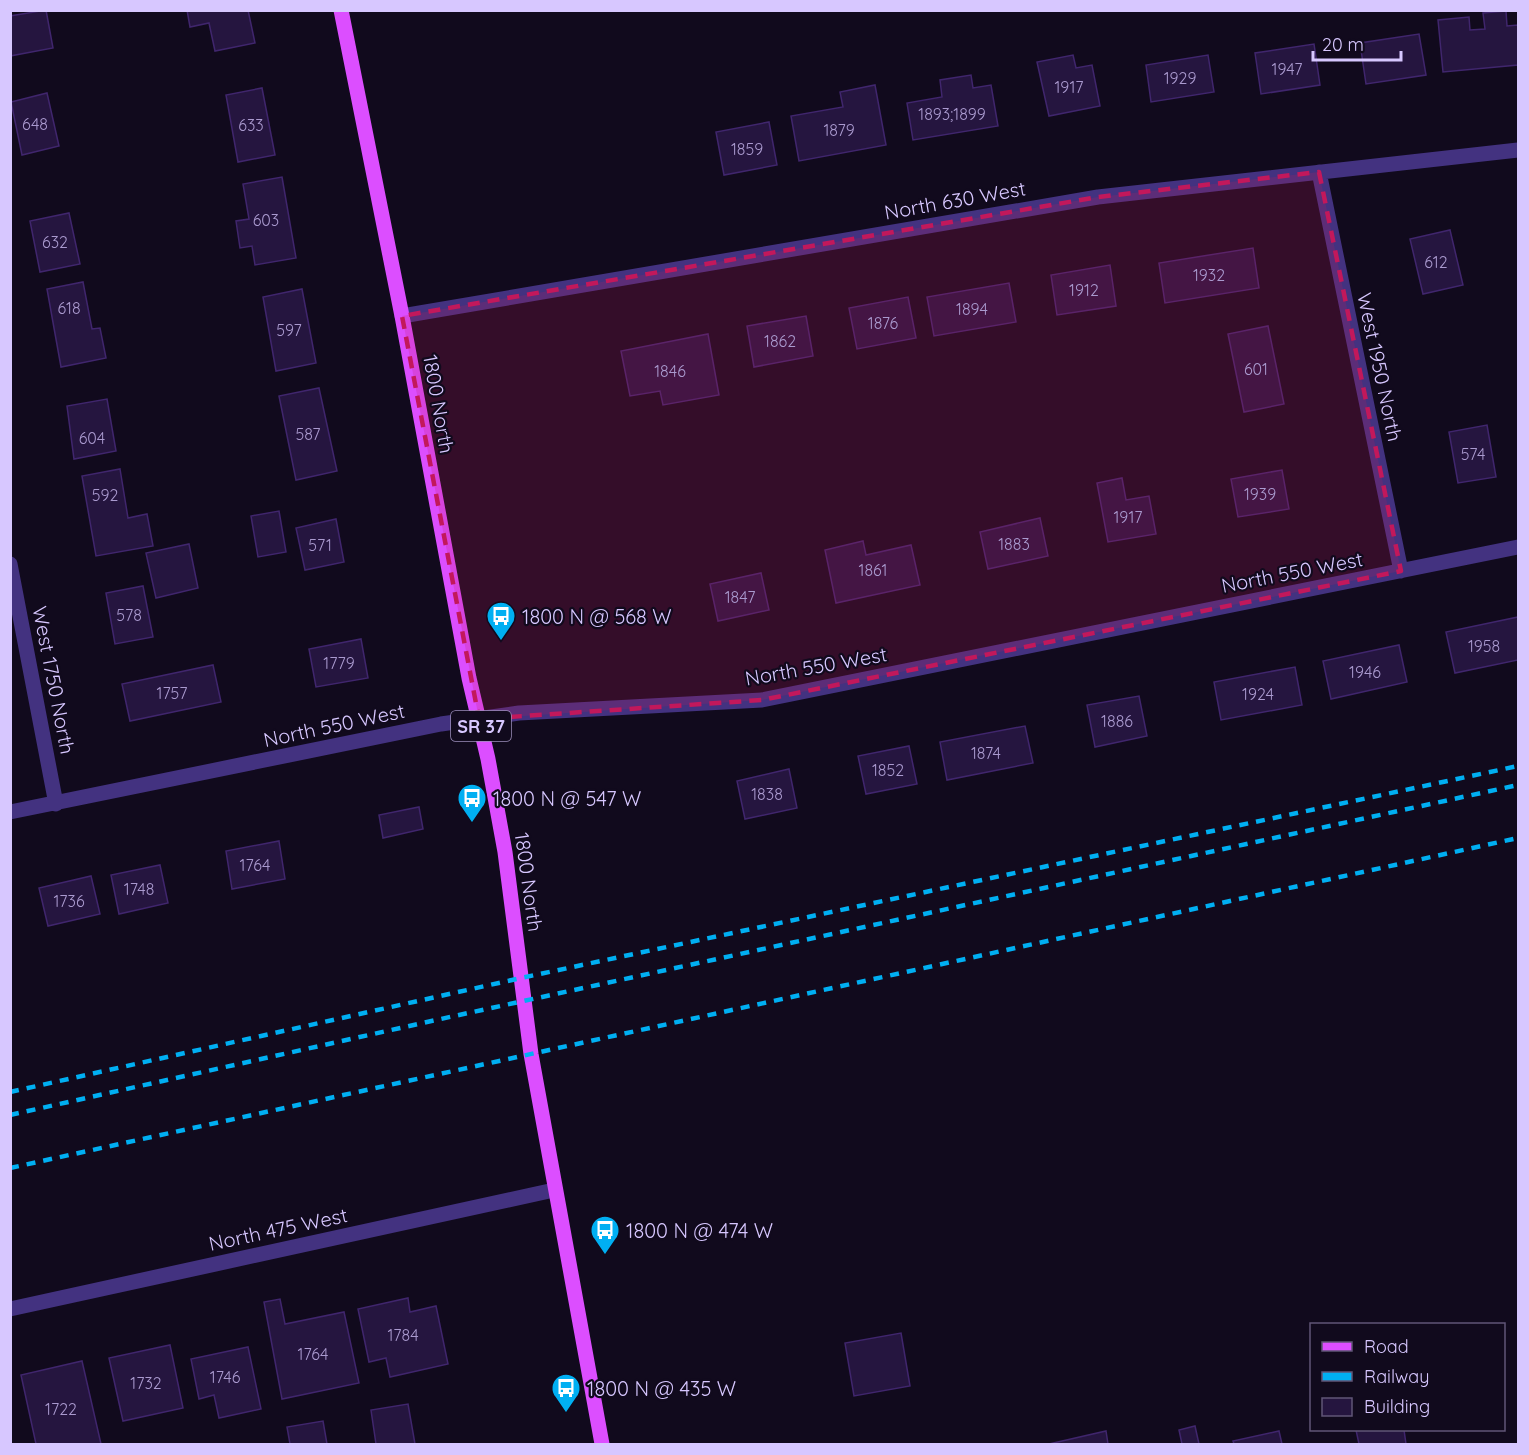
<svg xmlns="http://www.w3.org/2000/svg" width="1529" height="1455" font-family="Quicksand,sans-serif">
<rect width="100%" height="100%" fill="#110a1d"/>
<path fill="#25153f" stroke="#40266d" stroke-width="1.5" d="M46 10 53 48 10 56V16Z
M187 10H248L255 43 215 51 209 23 190 27Z
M1506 11 1507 26 1518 25V65L1443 72 1438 20 1469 17 1470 30 1485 29 1483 13Z
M1419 34 1426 75 1366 84 1360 43Z
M1314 44 1320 85 1261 94 1255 53Z
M1073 55 1076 68 1092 65 1100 106 1049 116 1037 62Z
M1208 55 1214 92 1151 102 1146 65Z
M971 75 973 88 991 85 998 126 913 140 907 103 942 97 940 80Z
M875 85 886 145 799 161 791 116 843 107 840 92Z
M262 88 275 155 238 162 226 95Z
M47 93 59 146 22 155 11 102Z
M769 122 777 165 724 175 716 132Z
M282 177 296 258 255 265 252 246 240 248 236 221 249 219 243 184Z
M69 213 80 264 40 272 30 221Z
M1450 230 1463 285 1423 294 1410 239Z
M1253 248 1259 288 1165 303 1159 263Z
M1110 265 1116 306 1057 315 1051 275Z
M83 282 92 329 100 328 106 358 61 367 47 289Z
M1009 283 1016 322 934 336 927 297Z
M302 289 316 363 276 371 263 297Z
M908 297 916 338 857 349 849 308Z
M806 316 813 356 754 367 747 326Z
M1268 326 1284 404 1244 412 1228 334Z
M708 334 719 395 663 405 660 391 630 396 621 351Z
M319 388 337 471 296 480 279 396Z
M107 399 116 451 74 459 67 406Z
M1487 425 1496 477 1458 483 1449 432Z
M120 469 128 518 147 514 153 546 96 556 82 476Z
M1282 470 1289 509 1238 517 1231 479Z
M1122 478 1126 500 1149 496 1156 534 1108 542 1097 483Z
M279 511 286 552 258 557 251 516Z
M1040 518 1048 556 988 569 980 532Z
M336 519 344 562 305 570 296 528Z
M863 541 866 555 911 545 920 585 836 603 825 550Z
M189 544 198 588 156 598 146 553Z
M761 573 769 610 718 621 710 584Z
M143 586 153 637 115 644 106 593Z
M1518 617V660L1455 673 1446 632Z
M361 639 368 678 316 687 309 649Z
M1399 645 1407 682 1331 699 1323 661Z
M213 665 221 702 130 721 122 684Z
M1295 667 1302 705 1221 720 1214 682Z
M1139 696 1147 736 1095 747 1087 705Z
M1025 726 1033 763 947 780 940 742Z
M909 746 917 784 866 794 858 756Z
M789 769 797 808 745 819 737 781Z
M419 807 423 829 383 838 379 815Z
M279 841 285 879 232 889 226 851Z
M160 865 168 903 119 914 111 875Z
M91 876 100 914 48 926 39 888Z
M408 1298 410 1312 436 1306 448 1364 390 1377 386 1358 369 1362 358 1309Z
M280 1299 285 1324 344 1312 359 1383 282 1399 264 1302Z
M901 1333 910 1386 854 1396 845 1343Z
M170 1345 183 1408 123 1421 109 1358Z
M248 1347 261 1409 219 1418 214 1395 199 1399 191 1359Z
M82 1361 101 1444H36L21 1375Z
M408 1404 415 1444H376L371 1410Z
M323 1421 327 1444H290L287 1427Z
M1195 1426 1199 1444H1182L1179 1430Z
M1356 1430H1404L1406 1444H1359Z
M1106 1431 1108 1444H1049Z
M1279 1431 1282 1444H1234L1233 1441Z"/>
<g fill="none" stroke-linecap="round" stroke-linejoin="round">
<path stroke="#433280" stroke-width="15" d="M1319 172 1401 571
M402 316 1098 197 1518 150
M10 564 56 804
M10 812 441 724 519 713 762 700 1518 547
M10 1309 554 1190"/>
<path stroke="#dc4eff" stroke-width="15" d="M341 10 402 316 469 678 488 759 505 852 531 1054 602 1444"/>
<path stroke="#00aff2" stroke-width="4.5" stroke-dasharray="9 8" stroke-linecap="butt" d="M10 1092 521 978 1518 766
M10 1115 436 1020 1518 785
M10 1168 1518 838"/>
</g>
<path fill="#c2185b" fill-opacity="0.2" stroke="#c2185b" stroke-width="4.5" stroke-dasharray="12 8" stroke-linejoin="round" d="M1319 172 1401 571 762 700 479 719 402 316 1098 197Z"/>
<defs>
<g id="bus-pin" transform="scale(1.5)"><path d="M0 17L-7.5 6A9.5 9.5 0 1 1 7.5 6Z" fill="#00aff2" stroke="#110a1d"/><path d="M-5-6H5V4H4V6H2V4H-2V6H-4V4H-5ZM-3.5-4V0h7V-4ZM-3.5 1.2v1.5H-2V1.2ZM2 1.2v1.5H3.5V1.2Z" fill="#fff"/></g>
</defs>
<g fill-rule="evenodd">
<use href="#bus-pin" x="501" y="616"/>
<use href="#bus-pin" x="472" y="798"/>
<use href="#bus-pin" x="605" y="1230"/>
<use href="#bus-pin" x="566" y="1388"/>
</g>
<g text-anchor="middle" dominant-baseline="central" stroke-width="4.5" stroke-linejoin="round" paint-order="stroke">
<g font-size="16" fill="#aa9acf">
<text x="1287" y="69">1947</text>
<text x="1180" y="78">1929</text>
<text x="1069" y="87">1917</text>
<text x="952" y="114">1893;1899</text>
<text x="35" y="124">648</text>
<text x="251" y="125">633</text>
<text x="839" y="130">1879</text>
<text x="747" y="149">1859</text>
<text x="266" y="220">603</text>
<text x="55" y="242">632</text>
<text x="1436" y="262">612</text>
<text x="1209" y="275">1932</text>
<text x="1084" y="290">1912</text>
<text x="69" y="308">618</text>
<text x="972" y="309">1894</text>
<text x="883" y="323">1876</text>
<text x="289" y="330">597</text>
<text x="780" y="341">1862</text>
<text x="1256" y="369">601</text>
<text x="670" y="371">1846</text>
<text x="308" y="434">587</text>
<text x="92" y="438">604</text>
<text x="1473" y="454">574</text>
<text x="1260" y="494">1939</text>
<text x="105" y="495">592</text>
<text x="1128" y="517">1917</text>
<text x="1014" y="544">1883</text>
<text x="320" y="545">571</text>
<text x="873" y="570">1861</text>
<text x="740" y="597">1847</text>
<text x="129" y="615">578</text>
<text x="1484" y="646">1958</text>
<text x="339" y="663">1779</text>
<text x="1365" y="672">1946</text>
<text x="172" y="693">1757</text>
<text x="1258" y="694">1924</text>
<text x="1117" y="721">1886</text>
<text x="986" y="753">1874</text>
<text x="888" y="770">1852</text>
<text x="767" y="794">1838</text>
<text x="255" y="865">1764</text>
<text x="139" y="889">1748</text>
<text x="69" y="901">1736</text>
<text x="403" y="1335">1784</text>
<text x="313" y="1354">1764</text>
<text x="225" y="1377">1746</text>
<text x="146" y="1383">1732</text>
<text x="61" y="1409">1722</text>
</g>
<rect fill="#110a1d" stroke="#9c8ebb" stroke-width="1.5" x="451" y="711" width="60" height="30" rx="4.5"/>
<g font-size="18" font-weight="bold" fill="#d7c7ff">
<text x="481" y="726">SR 37</text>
</g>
<g font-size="20" fill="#d7c7ff" stroke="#110a1d">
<text transform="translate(955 200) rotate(-10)">North 630 West</text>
<text transform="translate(1380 367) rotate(78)">West 1950 North</text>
<text transform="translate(439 404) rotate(80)">1800 North</text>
<text transform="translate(1292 572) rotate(-11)">North 550 West</text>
<text transform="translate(816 666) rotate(-10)">North 550 West</text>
<text transform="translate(54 680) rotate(79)">West 1750 North</text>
<text transform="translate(334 725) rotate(-12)">North 550 West</text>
<text transform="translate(529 882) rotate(82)">1800 North</text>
<text transform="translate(278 1229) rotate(-12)">North 475 West</text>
</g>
<g font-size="20" fill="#d7c7ff" stroke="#110a1d" text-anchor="start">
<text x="522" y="616">1800 N @ 568 W</text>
<text x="493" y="798">1800 N @ 547 W</text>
<text x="626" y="1230">1800 N @ 474 W</text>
<text x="587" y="1388">1800 N @ 435 W</text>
</g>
</g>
<rect width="1529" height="1455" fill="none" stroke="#d7c7ff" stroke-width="24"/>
<rect x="1310" y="1323" width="195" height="108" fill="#110a1d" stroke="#605677" stroke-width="1.5"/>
<rect x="1322" y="1342" width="30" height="9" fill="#dc4eff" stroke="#605677" stroke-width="1.5"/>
<text x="1364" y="1353" font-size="18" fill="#d7c7ff">Road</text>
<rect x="1322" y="1372" width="30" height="9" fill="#00aff2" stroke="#605677" stroke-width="1.5"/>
<text x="1364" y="1383" font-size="18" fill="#d7c7ff">Railway</text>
<rect x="1322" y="1398" width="30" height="18" fill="#25153f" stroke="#605677" stroke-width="1.5"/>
<text x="1364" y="1413" font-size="18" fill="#d7c7ff">Building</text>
<path d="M1313 51v9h88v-9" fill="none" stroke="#d7c7ff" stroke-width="3"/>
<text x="1322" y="51" font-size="18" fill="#d7c7ff" stroke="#110a1d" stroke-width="4.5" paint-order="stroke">20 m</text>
</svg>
